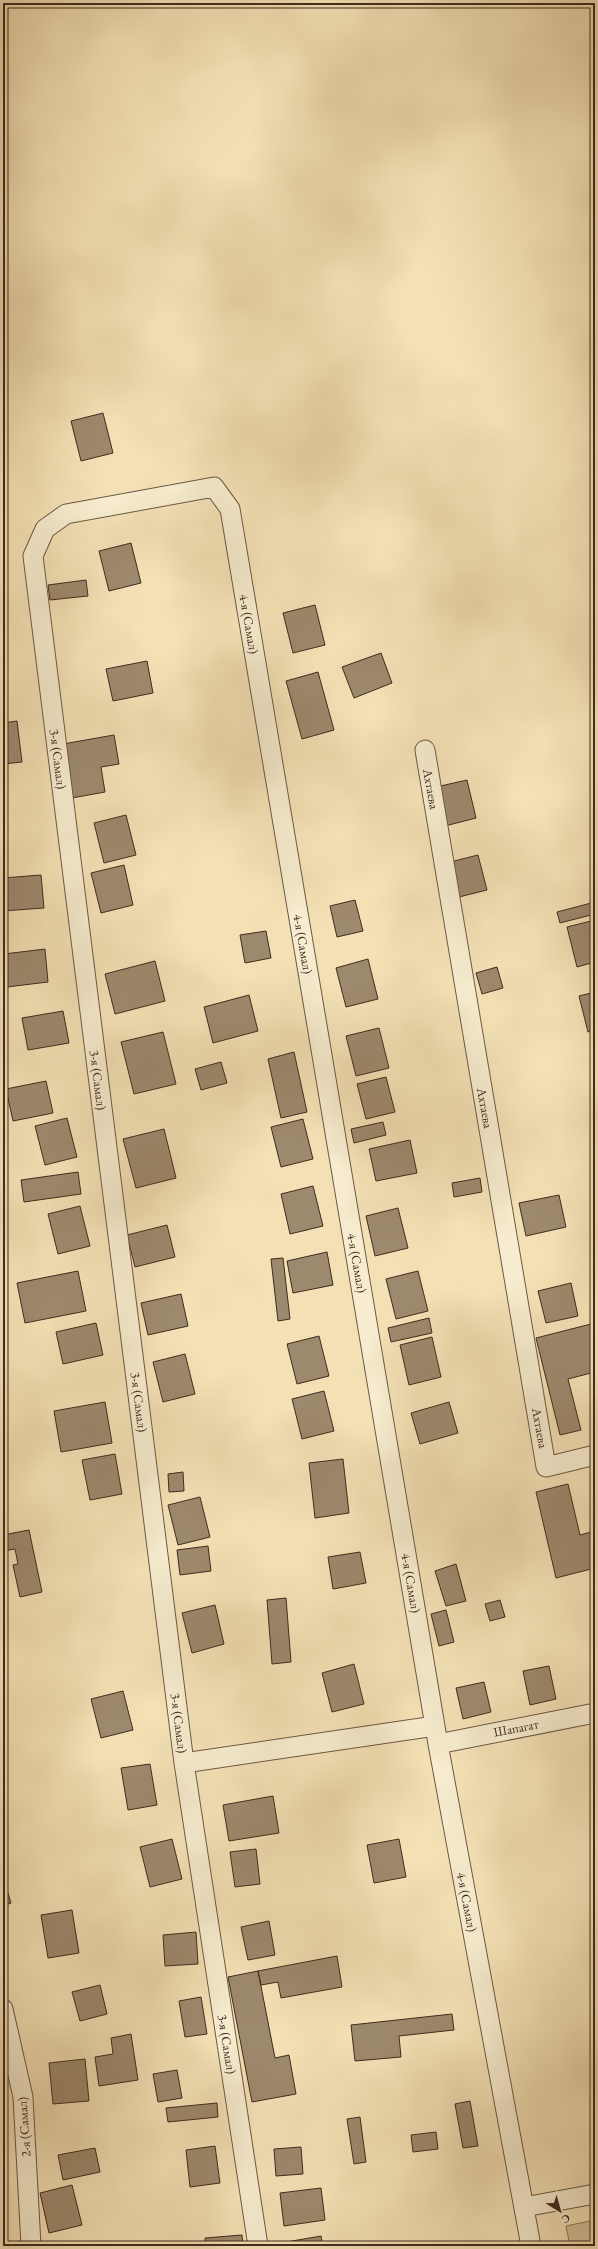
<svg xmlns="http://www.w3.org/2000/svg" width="598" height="2249" font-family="'EB Garamond',serif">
<rect width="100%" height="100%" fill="#f3e1b5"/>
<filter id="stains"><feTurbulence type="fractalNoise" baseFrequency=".005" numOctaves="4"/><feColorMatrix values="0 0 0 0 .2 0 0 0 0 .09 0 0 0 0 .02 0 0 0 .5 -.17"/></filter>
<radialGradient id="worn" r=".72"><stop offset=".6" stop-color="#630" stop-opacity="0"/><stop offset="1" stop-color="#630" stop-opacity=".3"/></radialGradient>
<path fill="#d5c29b" stroke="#8a765c" d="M595 2220V2246H570L566 2226Z"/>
<path fill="#9d896d" stroke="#402a1e" d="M103 413 113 453 81 461 71 421Z
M131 543 141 583 109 591 99 551Z
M86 580 88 596 50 600 48 585Z
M315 605 325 645 293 653 283 613Z
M381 653 392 683 354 698 342 667Z
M147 661 153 693 113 701 106 669Z
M318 672 334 730 302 739 286 681Z
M17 721 22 762 3 764V723Z
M114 735 119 764 101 767 105 792 72 798 63 744Z
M467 780 476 818 445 826 436 787Z
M126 815 136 855 104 863 94 823Z
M478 855 487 890 459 897 450 862Z
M124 865 133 905 101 913 91 873Z
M41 875 44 908 3 911V878Z
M355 900 363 931 337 937 330 906Z
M595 902V914L560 923 557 912Z
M595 920V962L577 967 567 927Z
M266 931 271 958 245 963 240 935Z
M45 949 48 982 7 987 4 954Z
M368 959 378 999 346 1007 336 968Z
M155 961 165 1001 115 1014 105 974Z
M497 967 503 988 482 994 476 973Z
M595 992V1030L588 1032 579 996Z
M249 995 258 1031 213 1043 204 1007Z
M63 1011 69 1043 28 1050 22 1018Z
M379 1028 389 1068 356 1076 346 1036Z
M163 1032 176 1084 134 1094 121 1042Z
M595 1037V1052H594L591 1038Z
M294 1052 307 1112 281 1118 268 1059Z
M221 1062 227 1083 201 1090 195 1069Z
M386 1077 395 1112 366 1119 357 1084Z
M46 1081 53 1113 13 1121 6 1089Z
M67 1118 77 1157 45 1165 35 1126Z
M303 1119 313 1159 281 1167 271 1127Z
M383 1122 386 1135 354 1143 351 1129Z
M164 1129 176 1178 136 1188 123 1139Z
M410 1140 417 1173 376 1181 369 1149Z
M78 1172 81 1194 24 1202 21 1180Z
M480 1178 482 1192 454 1197 452 1183Z
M313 1186 323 1226 290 1234 281 1194Z
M559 1195 566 1227 526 1236 519 1203Z
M80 1206 90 1246 58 1254 48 1214Z
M398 1208 408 1248 375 1256 366 1216Z
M167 1225 175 1257 135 1267 127 1235Z
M327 1252 333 1285 293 1293 287 1261Z
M283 1258 290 1319 278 1321 271 1259Z
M78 1271 86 1311 25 1323 17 1283Z
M418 1271 428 1311 396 1319 386 1279Z
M571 1283 578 1316 546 1323 538 1291Z
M181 1294 188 1326 148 1335 141 1303Z
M429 1318 432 1333 391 1342 388 1328Z
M96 1323 103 1355 63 1364 56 1332Z
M595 1323V1372L568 1379 581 1430 560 1435 536 1338Z
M319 1336 329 1376 297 1384 287 1344Z
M432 1337 441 1377 409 1385 400 1345Z
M185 1354 195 1394 163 1402 153 1362Z
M324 1391 334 1431 302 1439 292 1399Z
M105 1402 112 1443 61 1452 54 1411Z
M449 1402 458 1433 420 1444 411 1413Z
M115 1454 122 1494 90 1500 82 1460Z
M343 1459 349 1513 315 1518 309 1463Z
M183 1472 184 1491 169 1492 168 1474Z
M568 1484 580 1535 595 1531V1568L556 1578 536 1492Z
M200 1497 210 1537 178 1545 168 1505Z
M29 1530 42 1592 20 1597 13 1565 18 1564 15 1549 3 1551V1535Z
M208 1546 211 1571 180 1575 177 1550Z
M360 1552 366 1583 333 1589 328 1557Z
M456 1564 466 1601 446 1606 435 1571Z
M286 1598 291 1662 272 1664 267 1600Z
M500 1600 505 1617 490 1621 485 1604Z
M215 1605 224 1644 192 1653 182 1613Z
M446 1610 454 1642 439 1646 431 1614Z
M595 1660V1679L592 1661Z
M354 1664 364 1704 332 1712 322 1673Z
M549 1666 556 1699 530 1705 523 1671Z
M484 1682 491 1712 463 1719 456 1688Z
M123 1691 133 1730 101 1738 91 1699Z
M150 1764 157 1805 128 1810 121 1768Z
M273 1796 279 1833 229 1841 223 1805Z
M172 1839 182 1879 150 1887 140 1847Z
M399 1839 406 1877 374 1883 367 1845Z
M256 1849 260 1884 235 1887 230 1852Z
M3 1876 11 1903 3 1906Z
M72 1910 79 1953 48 1958 41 1915Z
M269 1921 275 1955 248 1960 241 1927Z
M196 1932 198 1964 165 1966 163 1935Z
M337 1956 342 1987 281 1998 278 1982 261 1985 258 1971Z
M258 1971 275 2058 289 2055 296 2094 252 2102 228 1977Z
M100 1985 107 2014 80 2021 72 1992Z
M201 1997 207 2034 185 2037 179 2001Z
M452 2014 454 2030 399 2036 401 2057 355 2061 351 2025Z
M131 2034 138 2080 99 2086 95 2057 113 2054 111 2038Z
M85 2059 89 2101 53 2104 49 2063Z
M177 2070 182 2098 158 2102 153 2074Z
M470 2101 478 2146 463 2148 455 2104Z
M217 2103 218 2117 168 2122 166 2108Z
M360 2117 366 2162 354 2164 347 2119Z
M436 2132 438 2149 413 2152 411 2135Z
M215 2146 220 2183 190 2187 186 2150Z
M301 2147 303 2174 276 2176 274 2149Z
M95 2148 100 2172 63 2180 58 2155Z
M72 2185 82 2225 49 2233 40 2193Z
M321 2188 325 2220 284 2226 280 2193Z
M242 2235 243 2246H205V2238Z
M321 2236 323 2246H269V2245Z"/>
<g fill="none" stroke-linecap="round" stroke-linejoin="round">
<g stroke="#6d5844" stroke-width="21">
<path id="minor" d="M425 750 546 1467 595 1455
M438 1744 595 1713
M184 1763 435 1726
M3 2009 23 2097 31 2246
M524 2207 595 2194
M258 2246 184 1763 33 556 45 529 66 514 214 487 230 509 438 1744 531 2246"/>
</g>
<use href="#minor" stroke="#f7eccf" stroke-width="19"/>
</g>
<g text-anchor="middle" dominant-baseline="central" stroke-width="3" stroke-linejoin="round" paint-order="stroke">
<g font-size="13" fill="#402a1e" stroke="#f7eccf">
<text transform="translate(249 624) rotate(80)">4-я (Самал)</text>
<text transform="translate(58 759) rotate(83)">3-я (Самал)</text>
<text transform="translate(431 789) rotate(80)">Ахтаева</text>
<text transform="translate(303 944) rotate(80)">4-я (Самал)</text>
<text transform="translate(98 1080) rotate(83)">3-я (Самал)</text>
<text transform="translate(485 1108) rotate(80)">Ахтаева</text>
<text transform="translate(357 1263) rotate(80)">4-я (Самал)</text>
<text transform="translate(139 1402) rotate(83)">3-я (Самал)</text>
<text transform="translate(540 1428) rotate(80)">Ахтаева</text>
<text transform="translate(411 1583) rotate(80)">4-я (Самал)</text>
<text transform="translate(179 1723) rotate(83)">3-я (Самал)</text>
<text transform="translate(516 1728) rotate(-11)">Шапагат</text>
<text transform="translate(467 1902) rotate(79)">4-я (Самал)</text>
<text transform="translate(227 2044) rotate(81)">3-я (Самал)</text>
<text transform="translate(24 2127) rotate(-94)">2-я (Самал)</text>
</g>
</g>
<rect width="598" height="2249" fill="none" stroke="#f3e1b5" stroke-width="16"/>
<rect x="4" y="4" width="590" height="2241" fill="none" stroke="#402a1e" stroke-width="2"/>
<rect x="8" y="8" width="582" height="2233" fill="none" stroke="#402a1e"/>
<g transform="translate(560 2211) rotate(143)" stroke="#f7eccf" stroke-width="3" paint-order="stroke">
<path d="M0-3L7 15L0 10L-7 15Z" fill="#402a1e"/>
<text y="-6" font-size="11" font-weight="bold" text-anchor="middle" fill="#402a1e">С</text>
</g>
<rect width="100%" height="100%" filter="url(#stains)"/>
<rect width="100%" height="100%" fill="url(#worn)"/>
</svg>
